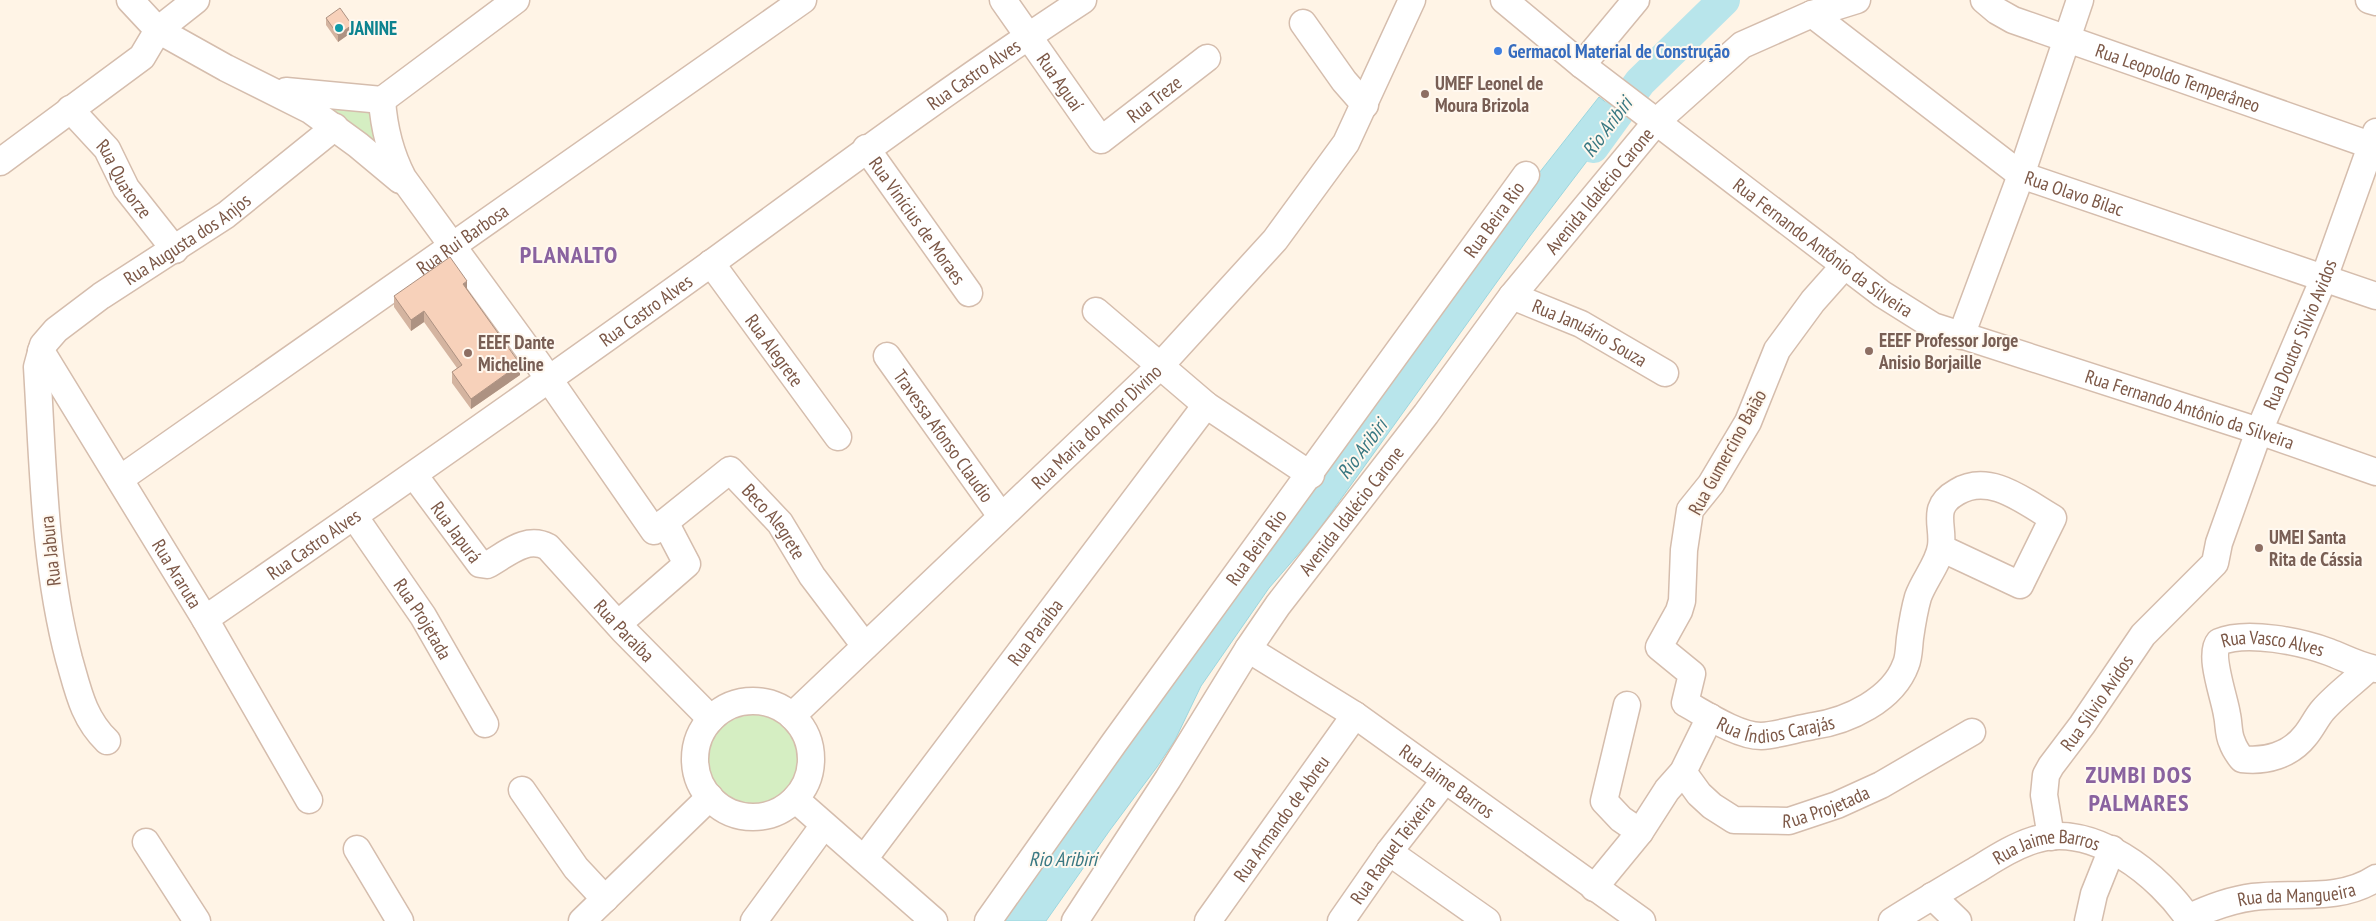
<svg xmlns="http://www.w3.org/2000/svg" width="2376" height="921" font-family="'PT Sans Narrow',sans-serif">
<rect width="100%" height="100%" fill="#fff4e6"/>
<path fill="#d5eec2" d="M331 107H370L377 147 331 109Z
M707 762a47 47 0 1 1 94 0a47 47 0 1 1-94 0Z"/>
<path fill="#b8e5eb" stroke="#9dd6de" d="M1599 97 1622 115 1530 236 1315 535 1269 588 1201 686 1175 740 1157 767 1110 830 1046 921H997L1498 225Z"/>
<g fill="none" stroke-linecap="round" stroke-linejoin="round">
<path stroke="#b8e5eb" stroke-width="32" d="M1593 147 1640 82 1724 0"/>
<g stroke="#d5bdad" stroke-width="29">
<g id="minor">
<path d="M130 0 158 30 226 68 310 110 358 145 400 180"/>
<path id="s1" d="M1003 0 1101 140 1207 58"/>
<path id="s2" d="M1504 0 1582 65 1882 294 1933 326 2259 431 2376 472"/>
<path id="s3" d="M1984 0 1997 11 2013 20 2376 147"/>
<path d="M2369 0 2376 2"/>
<path id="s4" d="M1812 14 2021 175 2376 296"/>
<path d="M1303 23 1344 81 1365 105"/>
<path d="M1582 65 1636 0"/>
<path d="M286 91 382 100"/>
<path id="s5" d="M382 100C384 129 390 153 403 178L537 362 654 531 730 470 780 523 812 576 865 646"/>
<path d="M382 100 516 0"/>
<path id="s6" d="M70 109 107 149 126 188 175 250"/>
<path id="s7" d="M866 148 969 293"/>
<path d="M0 162 142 57 158 30 196 0"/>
<path id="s8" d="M711 263 838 437"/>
<path id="s9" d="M1845 265 1813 301 1777 350 1748 422 1711 484 1690 510 1684 550 1682 601 1679 611 1659 647 1692 674 1685 703C1705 714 1738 736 1761 736 1778 735 1796 729 1813 726 1848 721 1893 700 1906 664 1909 657 1909 646 1910 638 1912 624 1914 611 1918 597 1924 580 1939 563 1941 546 1944 525 1930 507 1957 492 1990 472 2025 502 2053 518L2020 585 1941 548"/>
<path id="s10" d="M1512 296 1581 324 1665 373"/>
<path d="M1096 311 1206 405 1311 475"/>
<path d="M1961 336 2021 175 2080 0"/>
<path id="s11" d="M41 351 205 619 309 800"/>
<path id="s12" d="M887 356 1001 516"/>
<path id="s13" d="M414 475 480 564 487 565C506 555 526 535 548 547L623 630 711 719"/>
<path id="s14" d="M120 479 803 0"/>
<path id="s15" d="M354 516 423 616 485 724"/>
<path id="s16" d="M205 619C375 502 545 383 713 262 835 173 956 83 1083 0"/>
<path d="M618 624 687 564 665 522"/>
<path id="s17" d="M1248 649 1355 715 1642 921"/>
<path id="s18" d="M2369 668C2354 682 2336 695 2323 710 2316 718 2312 728 2305 736 2290 755 2266 762 2242 759 2238 754 2234 748 2232 742 2228 734 2229 723 2227 715 2225 699 2208 655 2219 642 2247 630 2302 642 2329 652 2345 658 2359 666 2376 669"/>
<circle cx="753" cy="759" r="58"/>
<path d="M1627 705 1604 801 1621 819 1640 832"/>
<path id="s19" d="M792 716 1160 366 1275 240 1346 143 1412 0"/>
<path id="s20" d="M107 741C83 718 78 690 69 659 44 564 43 465 37 367L43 345 56 330 101 296 226 215 335 127"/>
<path id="s21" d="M1683 772 1699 794 1712 806 1734 820 1789 821 1837 805 1881 785 1972 732"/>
<path d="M522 790 576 868 605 899"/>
<path d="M795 799 934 921"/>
<path id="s22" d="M2051 837 2044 795 2046 775 2051 766 2082 725 2143 635 2215 563 2219 543 2259 431 2324 278 2376 132"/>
<path d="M146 842 197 921"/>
<path d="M357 849 400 921"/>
<path d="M1389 852 1487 921"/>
<path id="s23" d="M864 859 1206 405"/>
<path d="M1594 888 1640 832 1667 790 1683 772 1710 717"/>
<path d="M1932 896 1958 921"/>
<path id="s24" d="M2188 918C2209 908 2230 900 2253 897 2294 892 2340 902 2376 878"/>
<path d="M582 921 710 797"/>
<path d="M754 921 824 825"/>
<path id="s25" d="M988 921 1114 743 1526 175"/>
<path id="s26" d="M1075 921 1168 779 1248 649 1278 605 1426 414 1512 296 1657 121 1742 45 1812 14 1857 0"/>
<path id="s27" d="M1208 921 1355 715"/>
<path id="s28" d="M1341 921 1389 852 1445 780"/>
<path id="s29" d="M1892 921C1919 904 1946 888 1973 872 1993 860 2012 847 2034 840 2092 821 2160 875 2190 921"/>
<path d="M2088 921 2094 894 2112 849"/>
</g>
</g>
<use href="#minor" stroke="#fff" stroke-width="26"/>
</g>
<path fill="#d4b4a0" d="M326 18 352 32 338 42 326 25Z
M467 289 520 375 471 409 452 383V372L457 368 424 322 411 331 394 307V296Z"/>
<path fill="#ad9282" d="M352 25V32L338 42V35Z
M467 281V292L463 284Z
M424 311V322L411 331V320Z
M520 364V375L471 409V399Z"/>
<path fill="#f7d1ba" stroke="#ad9282" d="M340 8 352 25 338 35 326 18Z
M450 257 467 281 463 284 520 364 471 399 452 372 462 365 424 311 411 320 394 296Z"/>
<circle fill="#0f9aa8" stroke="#fff8ef" stroke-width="2" cx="339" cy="28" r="5"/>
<circle fill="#3f7fe0" stroke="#fff8ef" stroke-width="2" cx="1498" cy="51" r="5"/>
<g fill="#8d6e63" stroke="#fff8ef" stroke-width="2">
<circle cx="1425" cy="94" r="5"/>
<circle cx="1869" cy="351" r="5"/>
<circle cx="468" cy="353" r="5"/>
<circle cx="2259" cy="548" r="5"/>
</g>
<g text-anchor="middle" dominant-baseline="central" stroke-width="4" stroke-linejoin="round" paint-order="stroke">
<g font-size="19" font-weight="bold" fill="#0d838f" stroke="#fff8ef" text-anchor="start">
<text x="349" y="28">JANINE</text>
</g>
<g font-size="19" font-weight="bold" fill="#366cbe" stroke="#fff8ef" text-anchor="start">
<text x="1508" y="51">Germacol Material de Construção</text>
</g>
<g font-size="19" fill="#7c5847" stroke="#fff8ef">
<text stroke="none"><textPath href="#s16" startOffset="942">Rua Castro Alves</textPath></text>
<text stroke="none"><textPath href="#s3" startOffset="210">Rua Leopoldo Temperâneo</textPath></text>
<text stroke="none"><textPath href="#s1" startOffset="100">Rua Aguaí</textPath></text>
<text stroke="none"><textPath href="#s1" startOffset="238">Rua Treze</textPath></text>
<text stroke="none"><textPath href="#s6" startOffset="89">Rua Quatorze</textPath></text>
<text stroke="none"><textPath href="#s26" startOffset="900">Avenida Idalécio Carone</textPath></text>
<text stroke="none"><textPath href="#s4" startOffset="320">Rua Olavo Bilac</textPath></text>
<text stroke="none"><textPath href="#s7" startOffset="89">Rua Vinícius de Moraes</textPath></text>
<text stroke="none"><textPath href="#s25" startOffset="865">Rua Beira Rio</textPath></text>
<text stroke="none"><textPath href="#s20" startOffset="588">Rua Augusta dos Anjos</textPath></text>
<text stroke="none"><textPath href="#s14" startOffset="418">Rua Rui Barbosa</textPath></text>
<text stroke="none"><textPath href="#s2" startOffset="404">Rua Fernando Antônio da Silveira</textPath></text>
<text stroke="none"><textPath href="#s16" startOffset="538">Rua Castro Alves</textPath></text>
<text stroke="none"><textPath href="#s10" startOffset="86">Rua Januário Souza</textPath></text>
<text stroke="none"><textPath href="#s22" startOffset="579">Rua Doutor Silvio Avidos</textPath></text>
<text stroke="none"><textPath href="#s8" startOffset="108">Rua Alegrete</textPath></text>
<text stroke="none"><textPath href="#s2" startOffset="809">Rua Fernando Antônio da Silveira</textPath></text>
<text stroke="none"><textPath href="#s19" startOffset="420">Rua Maria do Amor Divino</textPath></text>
<text stroke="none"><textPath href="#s12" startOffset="98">Travessa Afonso Claudio</textPath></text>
<text transform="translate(1727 452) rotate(-61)">Rua Gumercino Baião</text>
<text stroke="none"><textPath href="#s26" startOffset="495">Avenida Idalécio Carone</textPath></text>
<text stroke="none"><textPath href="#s5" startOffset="680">Beco Alegrete</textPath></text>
<text stroke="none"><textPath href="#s13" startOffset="71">Rua Japurá</textPath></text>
<text stroke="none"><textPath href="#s16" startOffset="132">Rua Castro Alves</textPath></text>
<text stroke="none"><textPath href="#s25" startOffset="460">Rua Beira Rio</textPath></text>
<text transform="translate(50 551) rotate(-96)">Rua Jabura</text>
<text stroke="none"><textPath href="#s11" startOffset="261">Rua Araruta</textPath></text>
<text stroke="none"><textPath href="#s15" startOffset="124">Rua Projetada</textPath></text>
<text stroke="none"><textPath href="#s13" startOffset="298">Rua Paraíba</textPath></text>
<text stroke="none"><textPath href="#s23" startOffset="284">Rua Paraíba</textPath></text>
<text stroke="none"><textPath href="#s18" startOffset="341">Rua Vasco Alves</textPath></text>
<text stroke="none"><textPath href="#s22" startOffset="151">Rua Sílvio Avidos</textPath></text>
<text stroke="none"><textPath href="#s9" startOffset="606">Rua Índios Carajás</textPath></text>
<text stroke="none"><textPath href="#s17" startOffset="239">Rua Jaime Barros</textPath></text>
<text stroke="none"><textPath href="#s21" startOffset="165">Rua Projetada</textPath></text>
<text stroke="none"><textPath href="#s27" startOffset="126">Rua Armando de Abreu</textPath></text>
<text stroke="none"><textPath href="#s28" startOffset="88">Rua Raquel Teixeira</textPath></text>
<text stroke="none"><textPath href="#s29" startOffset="175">Rua Jaime Barros</textPath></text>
<text stroke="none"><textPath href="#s24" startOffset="112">Rua da Mangueira</textPath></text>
</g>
<g font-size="19" font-weight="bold" fill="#785e54" stroke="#fff8ef" text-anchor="start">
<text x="1435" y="83">UMEF Leonel de<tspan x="1435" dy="22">Moura Brizola</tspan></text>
<text x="1879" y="340">EEEF Professor Jorge<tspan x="1879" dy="22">Anisio Borjaille</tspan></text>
<text x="478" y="342">EEEF Dante<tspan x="478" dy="22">Micheline</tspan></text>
<text x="2269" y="537">UMEI Santa<tspan x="2269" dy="22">Rita de Cássia</tspan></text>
</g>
<g font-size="20" font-style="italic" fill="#397882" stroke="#fff8ef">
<text transform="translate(1607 127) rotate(-53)">Rio Aribiri</text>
<text transform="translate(1362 449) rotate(-53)">Rio Aribiri</text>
<text x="1063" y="859">Rio Aribiri</text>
</g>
<g font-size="24" font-weight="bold" letter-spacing="1" fill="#89629f" stroke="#fff8ef">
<text x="569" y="254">PLANALTO</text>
<text x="2139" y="774">ZUMBI DOS<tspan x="2139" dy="28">PALMARES</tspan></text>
</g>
</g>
</svg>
